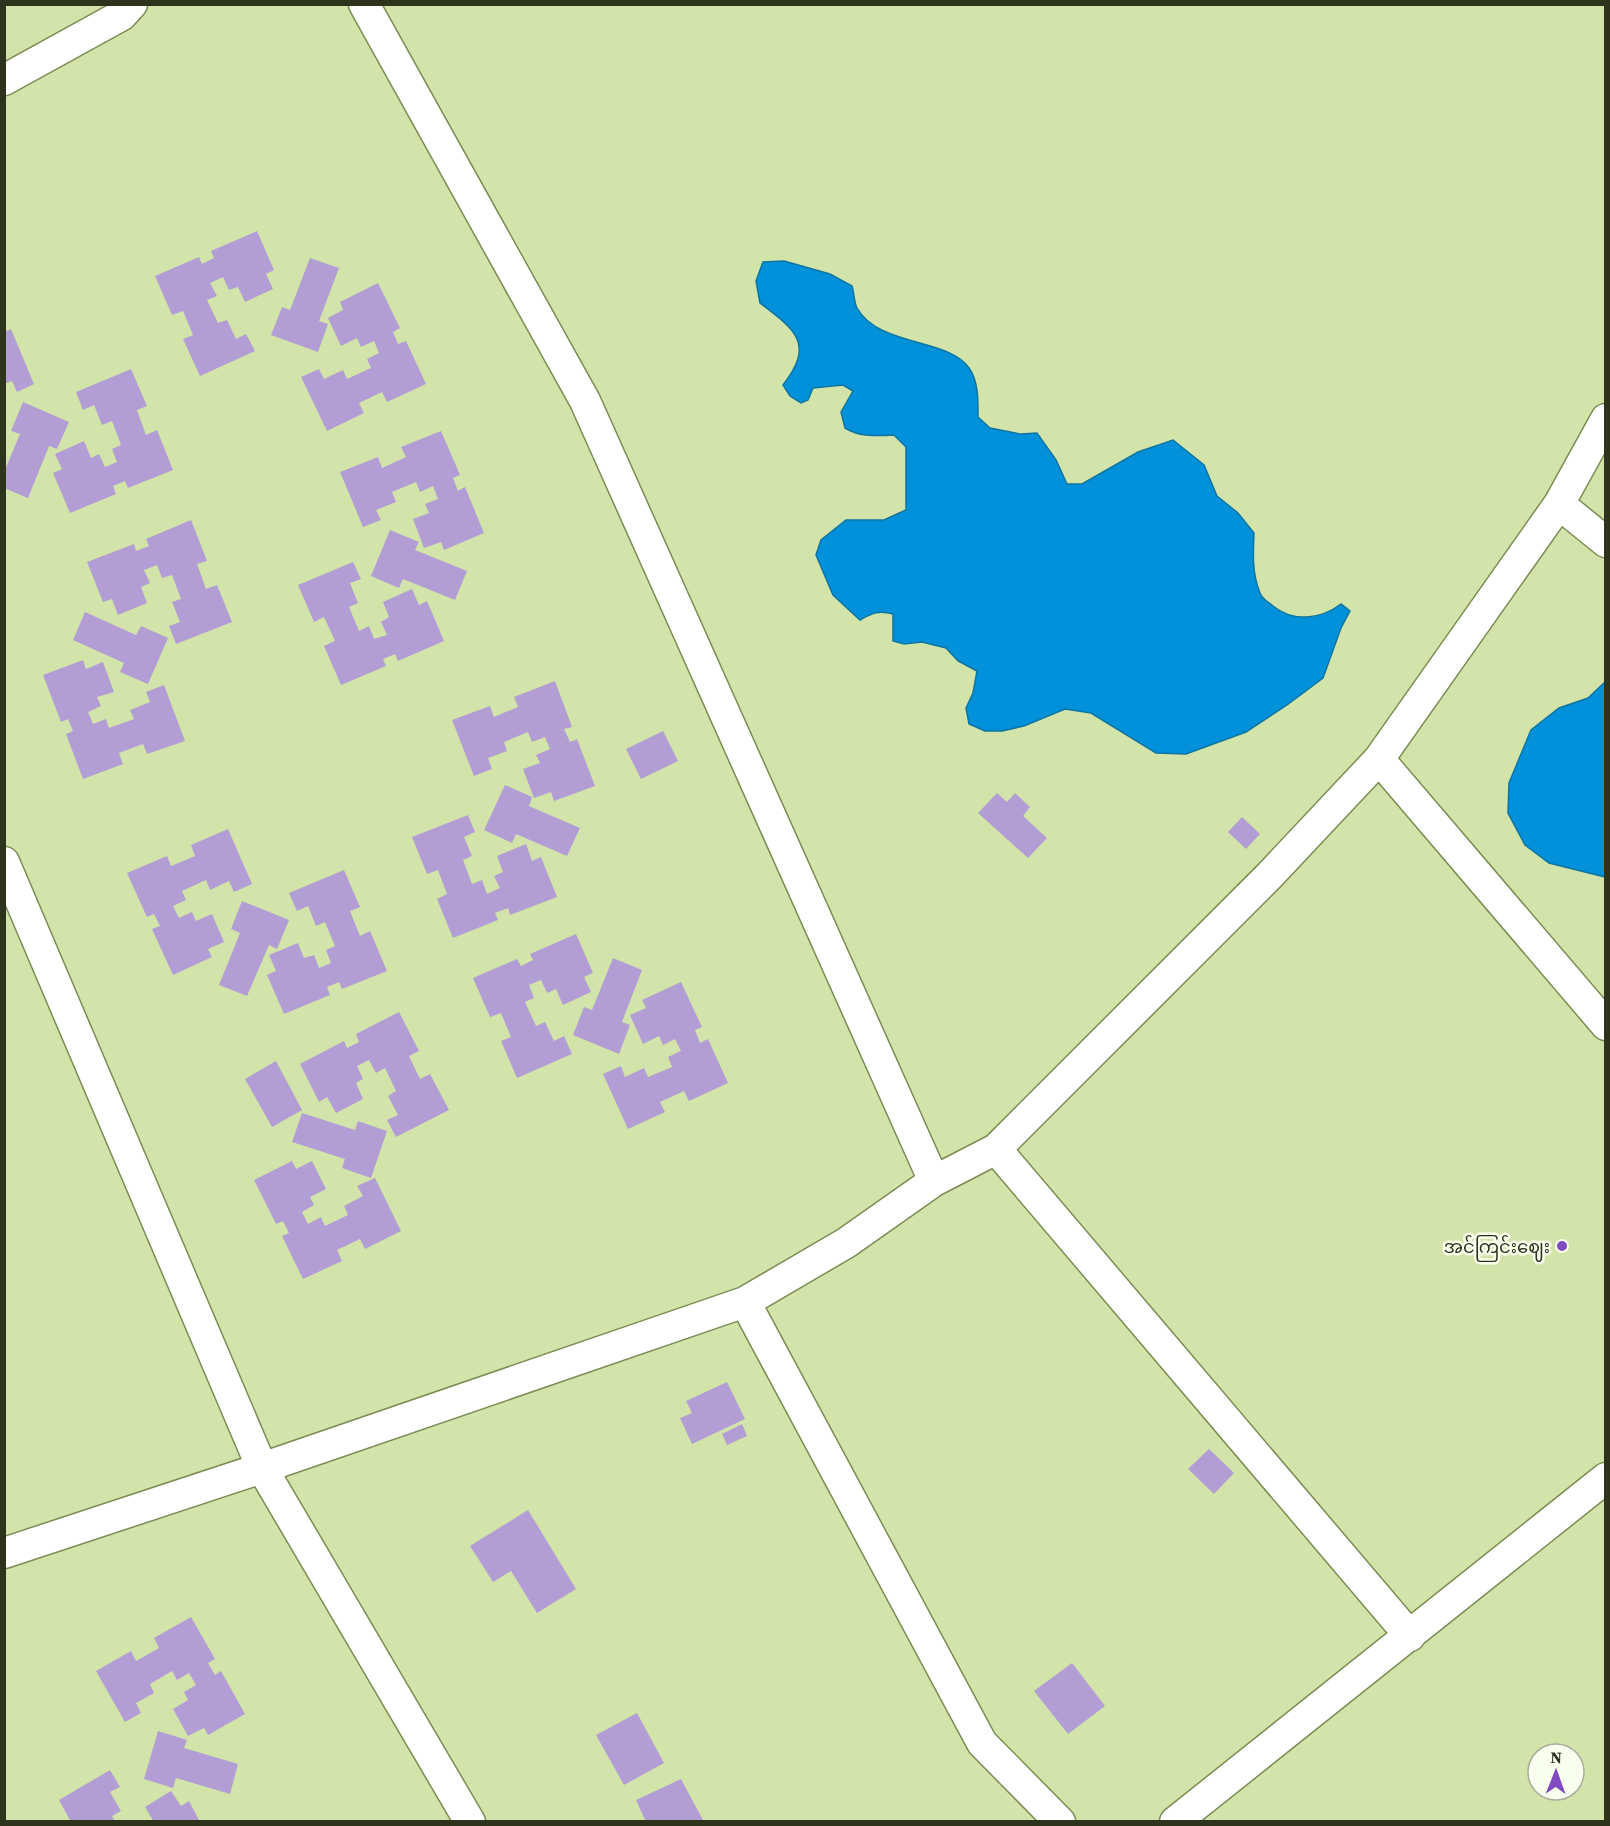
<svg xmlns="http://www.w3.org/2000/svg" width="1610" height="1826" font-family="'Source Serif 4','Noto Sans Myanmar',serif">
<rect width="100%" height="100%" fill="#d2e4a9"/>
<path fill="#0091da" stroke="#0e75a1" stroke-width="1.5" d="M784 261 830 274 852 286C854 292 854 302 857 308 879 347 949 338 969 368 979 382 978 402 978 417L990 428 1020 434 1037 433 1056 460 1067 484H1082L1138 452 1173 440 1204 465 1217 496 1238 513 1254 533C1253 554 1252 574 1260 593 1262 599 1268 602 1273 606 1294 623 1321 619 1341 604L1350 611 1341 628 1323 678 1287 705 1246 732 1186 754 1156 753 1091 713 1065 709 1024 726 1002 731H985L969 724 966 708 973 693 977 671 958 661 946 648 922 642 904 644 893 641V614C879 610 872 613 860 620L833 595 816 555 821 540 846 520H884L906 510V447L894 435C877 436 859 437 845 428L841 412 853 391 843 385 813 388 808 400 801 403 790 396 783 385C815 344 796 330 760 303L756 281 763 262Z
M1605 682V877L1549 863 1525 845 1508 813 1509 783 1531 730 1559 708 1588 698Z"/>
<path fill="#b29ed4" d="M257 231 274 270 266 274 273 289 245 302 238 287 229 290 223 277 210 283 217 296 207 300 218 323 227 320 236 339 246 334 255 351 200 376 183 339 193 335 183 311 172 315 155 276 199 257 202 264 214 258 211 251Z
M310 258 339 268 319 321 328 324 318 352 271 335 282 307 290 310Z
M378 283 400 328 393 332 398 344 406 341 426 384 387 402 382 392 359 403 364 413 327 431 301 377 319 369 324 379 343 370 347 379 371 368 367 359 379 353 374 341 361 347 357 338 341 346 328 318 343 310 340 302Z
M11 329 34 384 17 392 12 381 4 384V332Z
M131 369 147 406 137 410 146 435 157 430 173 470 128 488 125 481 113 486 116 494 70 513 53 473 62 469 55 454 84 441 91 458 99 454 105 467 117 462 112 449 121 445 112 421 102 425 94 405 83 410 76 392Z
M23 402 69 422 57 449 49 446 28 498 4 488V472L20 434 11 431Z
M441 431 460 475 453 478 458 491 465 487 484 533 444 550 441 542 424 548 413 519 429 513 425 504 438 499 433 486 420 492 416 482 392 492 396 502 376 510 381 520 363 527 340 472 378 457 382 468 406 457 401 447Z
M191 520 207 561 197 564 206 589 217 585 232 622 176 644 169 626 180 622 172 602 181 599 172 575 162 578 157 565 144 570 150 583 141 587 147 603 118 615 112 599 103 602 87 562 134 544 136 551 149 546 146 539Z
M390 530 419 542 415 550 467 571 455 600 403 579 399 588 371 576Z
M353 562 361 579 350 583 358 603 349 607 359 631 369 626 374 639 387 635 381 622 389 617 383 602 412 589 419 605 427 601 444 641 398 661 395 654 383 659 386 666 341 685 324 646 335 641 324 617 314 622 298 585Z
M85 612 136 635 141 626 168 638 148 684 120 672 124 663 73 640Z
M83 660 86 669 103 662 114 692 97 697 101 706 88 712 93 724 106 719 109 728 134 719 130 710 150 702 146 692 164 685 185 741 147 754 143 744 119 753 123 764 83 779 66 734 73 731 68 719 61 722 43 675Z
M555 681 572 727 564 729 570 742 577 739 595 786 554 801 551 792 534 798 523 769 540 763 536 755 550 749 545 737 532 742 528 732 504 742 507 751 488 758 492 769 474 776 452 720 490 706 494 717 518 707 514 697Z
M663 731 678 761 641 779 626 749Z
M505 785 532 797 529 806 580 828 567 856 516 834 512 843 484 830Z
M997 793 1007 802 1015 793 1030 807 1023 816 1047 838 1028 858 978 813Z
M468 815 475 832 464 837 472 856 463 860 472 884 482 880 487 894 500 888 494 876 503 872 497 856 526 844 532 861 541 857 557 897 510 915 508 908 495 913 498 920 453 938 437 899 447 894 438 870 427 874 412 837Z
M1242 817 1260 834 1246 849 1228 832Z
M228 829 252 884 234 892 229 881 210 890 206 880 182 891 186 900 173 906 179 918 192 912 196 921 212 914 224 942 208 949 212 957 173 975 152 929 160 926 154 914 147 917 127 873 167 856 171 866 195 856 191 845Z
M344 870 360 907 350 911 360 936 370 931 387 971 342 989 339 982 327 987 330 995 284 1014 267 975 276 971 269 955 298 943 304 958 314 955 319 968 331 963 326 950 335 946 325 922 316 926 308 906 297 911 289 893Z
M242 901 289 920 277 949 269 945 247 996 219 985 240 933 231 929Z
M576 934 593 973 584 977 591 992 563 1005 556 989 547 993 541 980 529 985 534 998 525 1002 536 1026 545 1022 554 1041 564 1036 572 1054 517 1078 501 1041 511 1037 501 1013 490 1017 473 978 517 959 521 966 533 960 530 954Z
M613 958 642 970 622 1022 630 1025 619 1054 573 1035 584 1007 592 1010Z
M681 982 702 1027 695 1030 700 1043 708 1039 728 1083 689 1101 684 1091 660 1102 665 1112 628 1129 603 1074 621 1066 625 1077 644 1068 648 1077 672 1067 668 1057 681 1051 675 1039 663 1045 659 1036 643 1044 630 1015 646 1008 642 1000Z
M399 1012 419 1051 409 1056 420 1079 430 1074 449 1110 396 1137 387 1120 398 1115 388 1096 396 1091 385 1068 376 1073 369 1060 357 1066 363 1079 356 1083 363 1099 336 1113 327 1097 319 1102 300 1064 344 1041 347 1048 359 1042 356 1034Z
M276 1061 302 1110 272 1127 245 1079Z
M302 1113 355 1130 358 1121 387 1131 371 1178 342 1168 345 1159 292 1142Z
M292 1161 296 1169 312 1161 326 1189 310 1197 314 1205 302 1212 308 1224 321 1217 325 1226 348 1215 344 1206 363 1196 357 1186 375 1178 401 1231 365 1249 360 1239 337 1250 342 1261 303 1279 282 1236 289 1233 283 1221 276 1224 254 1180Z
M727 1382 745 1419 692 1444 680 1418 692 1413 686 1401Z
M742 1424 747 1436 727 1445 722 1434Z
M1209 1449 1234 1473 1214 1494 1188 1469Z
M528 1510 576 1589 537 1613 511 1571 493 1582 470 1546Z
M191 1617 215 1659 208 1663 215 1675 221 1671 245 1714 208 1735 204 1728 188 1736 173 1709 188 1700 184 1692 196 1685 189 1673 177 1680 172 1671 150 1684 154 1693 136 1703 141 1713 125 1722 96 1671 131 1651 136 1661 159 1648 154 1638Z
M1072 1663 1105 1706 1068 1734 1034 1691Z
M637 1713 664 1763 624 1785 596 1735Z
M158 1731 187 1740 184 1748 238 1764 230 1794 176 1778 173 1788 144 1779Z
M110 1770 120 1787 110 1792 121 1811 112 1816 115 1822H71L59 1800Z
M681 1779 704 1822H646L636 1800Z
M171 1791 181 1806 189 1801 200 1822H154L145 1807Z"/>
<g fill="none" stroke-linecap="round" stroke-linejoin="round">
<g stroke="#7c8c54" stroke-width="33">
<path id="minor" d="M364 4 585 401 934 1181
M4 80 122 15 132 4
M1559 504 1606 542
M1379 759 1606 1025
M4 862 262 1468 470 1822
M996 1149 1410 1636
M745 1302 982 1743 1060 1822
M4 1553 262 1468 745 1302 846 1243 934 1181 996 1149 1270 875 1379 759 1559 504 1606 419
M1175 1822 1606 1478"/>
</g>
<use href="#minor" stroke="#fff" stroke-width="30"/>
</g>
<circle fill="#814ac1" stroke="#f9ffed" stroke-width="2" cx="1562" cy="1246" r="6"/>
<g text-anchor="middle" dominant-baseline="central" stroke-width="5" stroke-linejoin="round" paint-order="stroke">
<g font-size="18" fill="#2d331c" stroke="#f9ffed" text-anchor="end">
<text x="1550" y="1246">အင်ကြင်းဈေး</text>
</g>
</g>
<rect width="1610" height="1826" fill="none" stroke="#2d331c" stroke-width="12"/>
<g transform="translate(1556 1772) rotate(1)"><circle r="28" fill="#f9ffed" stroke="#a7ad99" stroke-width="1.5"/>
<path d="M0-4.5L10 22L0 15L-10 22Z" fill="#814ac1"/>
<text y="-9" font-size="16" font-weight="bold" text-anchor="middle" fill="#2d331c">N</text>
</g>
</svg>
